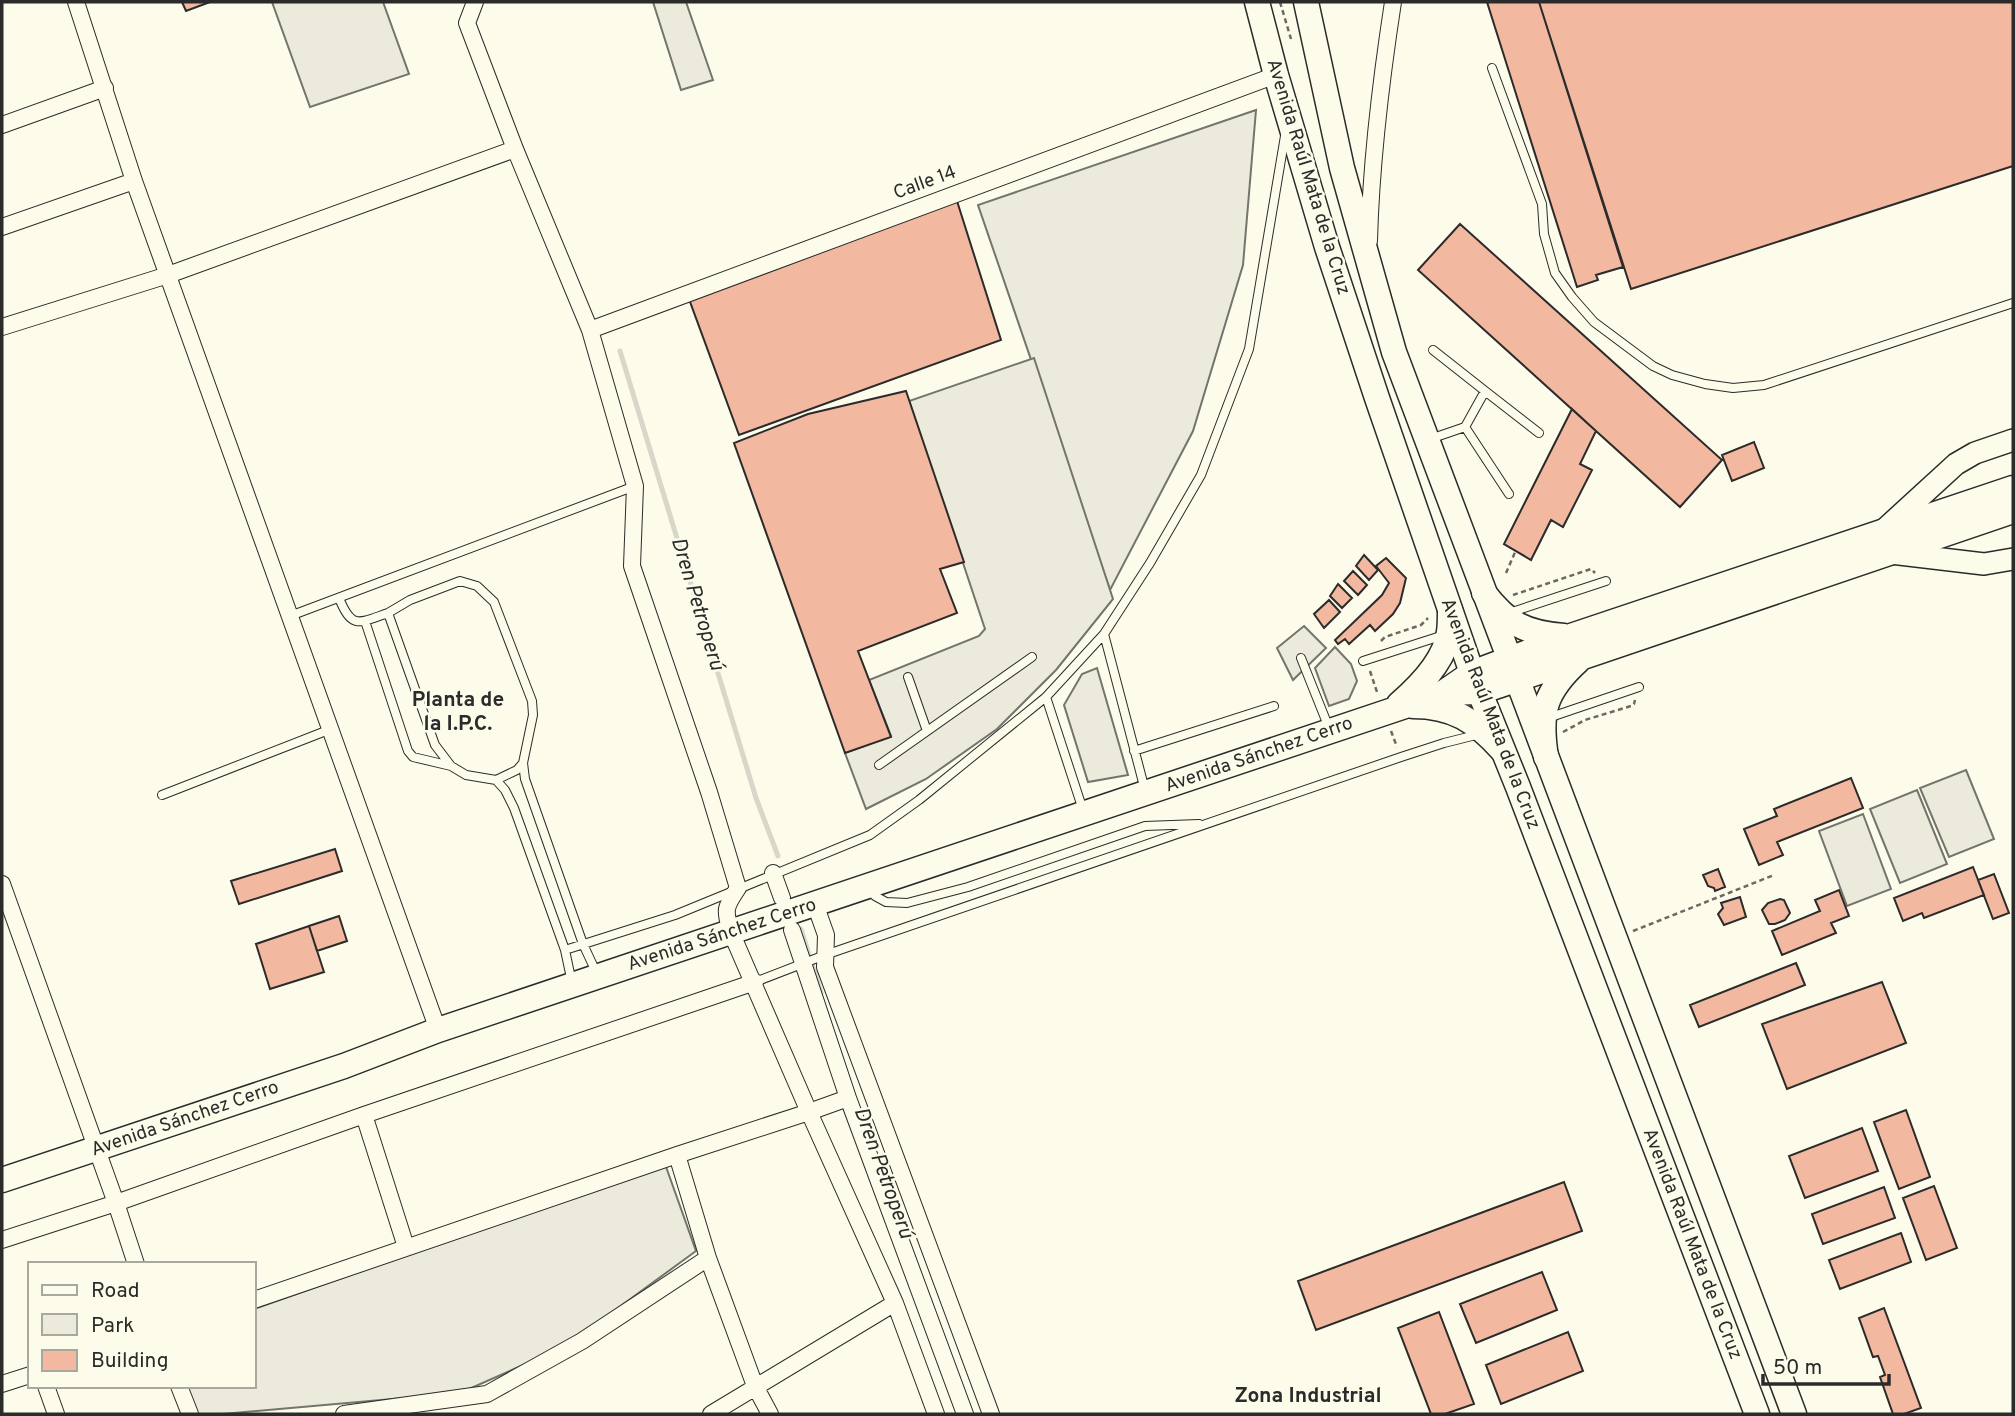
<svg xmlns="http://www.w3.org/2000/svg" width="2015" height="1416" font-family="Overpass,sans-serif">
<rect width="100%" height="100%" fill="#fdfbea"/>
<path fill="#ecebdb" stroke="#74746e" stroke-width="2" d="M272 2H383L409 74 310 107Z
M653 2H686L713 80 681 90Z
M1256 110 1243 265 1193 431 1110 590 978 205Z
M1335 647 1351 664 1357 681 1349 699 1329 706 1315 668Z
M1097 668 1128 775 1088 782 1064 705 1082 674Z
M1966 770 1994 839 1949 857 1920 788Z
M1917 790 1947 864 1900 883 1870 809Z
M1863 814 1891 889 1847 906 1819 831Z
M665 1164 696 1251 566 1346 460 1393 223 1414H197L187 1386H254V1309Z"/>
<path fill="#eceadb" stroke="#74746e" stroke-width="2" d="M1034 358 1113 599 1056 670 997 729 926 779 866 809 845 753 891 736 869 680 979 636 985 629 909 401Z
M1304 626 1326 648 1293 680 1277 648Z"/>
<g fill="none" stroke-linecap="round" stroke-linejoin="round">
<path stroke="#d8d7c9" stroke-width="5" d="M620 351 756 798 778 856
M801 929 821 993"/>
</g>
<path fill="#f2b8a0" stroke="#2b2b2b" stroke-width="2" d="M182 2H210L186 11Z
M1487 2H1539L1623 267 1596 275 1598 280 1577 287Z
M1539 2H2013V166L1631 289Z
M957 201 1001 340 739 435 689 299Z
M1460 224 1722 460 1680 507 1418 270Z
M906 391 964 562 940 569 957 613 858 651 891 737 845 753 734 443 808 414Z
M1572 409 1596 431 1580 464 1592 470 1563 527 1551 520 1531 560 1504 544Z
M1754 442 1764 468 1732 481 1722 455Z
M1364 555 1378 570 1369 580 1356 566Z
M1386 558 1406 578 1400 603 1393 614 1375 631 1370 625 1349 644 1345 639 1338 644 1335 640 1382 595 1389 583 1376 566Z
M1353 571 1367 585 1358 595 1344 581Z
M1338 584 1352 598 1342 608 1330 596Z
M1329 600 1340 612 1324 628 1314 614Z
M1851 778 1863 808 1777 842 1783 855 1759 865 1744 829 1777 816 1774 809Z
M335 849 342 871 239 904 231 881Z
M1973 867 1984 895 1924 918 1922 913 1903 921 1894 898Z
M1718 869 1725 887 1715 891 1714 888 1708 886 1703 875Z
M1994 874 2009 913 1993 919 1978 880Z
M1839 890 1849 916 1831 923 1836 933 1782 955 1772 931 1820 911 1815 900Z
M1740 897 1746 917 1724 925 1718 914 1723 908 1721 903Z
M1780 899 1784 900 1790 913 1785 920 1775 924H1769L1762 910 1768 903Z
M339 916 347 941 317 951 309 926Z
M309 926 324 972 270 989 256 944Z
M1796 963 1805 985 1699 1027 1690 1005Z
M1882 982 1906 1043 1787 1089 1762 1024Z
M1906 1110 1930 1177 1899 1189 1874 1122Z
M1862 1128 1878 1171 1805 1198 1789 1156Z
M1564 1182 1582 1231 1316 1330 1298 1281Z
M1934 1186 1957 1248 1926 1260 1903 1198Z
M1884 1187 1895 1218 1823 1244 1812 1214Z
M1901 1233 1911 1262 1840 1289 1829 1260Z
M1542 1272 1557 1310 1476 1343 1460 1304Z
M1884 1308 1921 1408 1904 1414H1893L1880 1377 1885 1375 1878 1356 1873 1357 1859 1318Z
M1439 1312 1474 1404 1445 1414H1431L1398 1328Z
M1568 1332 1583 1371 1501 1404 1486 1365Z"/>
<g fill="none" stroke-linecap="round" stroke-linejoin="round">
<g stroke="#2b2b2b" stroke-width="10">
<path id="service" d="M1492 68 1542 204 1544 234 1555 273 1572 297 1594 322 1653 366 1672 375 1705 384 1733 388 1764 385 2013 303
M1433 350 1485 391
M1465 427 1485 391 1539 433
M1430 439 1465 427 1509 494
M339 598C352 630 359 623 388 613
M1509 613 1606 581
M290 616 635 486
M365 621 408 751 413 757 451 766
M1104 634 1145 790
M1301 658 1329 728
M1363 661 1444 635
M908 677 927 731
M1046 697 1083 810
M1548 718 1639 687
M1134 751 1274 706
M879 765 1032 657
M496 780 517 770 523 763
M162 795 331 729
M868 889 875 896 886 902 907 903 968 887 1145 826 1199 824
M565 950 675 915 870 835 919 800 1046 697 1104 634 1150 563 1201 475 1249 349 1285 136
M755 982 825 955 1401 757 1444 743 1480 734
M572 983 565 950 514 808 505 790 496 780 466 775 451 766 435 745 388 613 410 600 460 581 477 586 494 602 532 701 533 715 523 763 525 779 583 944 597 974"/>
</g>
<g stroke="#2b2b2b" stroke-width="18">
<path id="minor" d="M76 2 134 181 438 1030
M475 2 467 23 515 149 590 330 635 486 632 566 709 792 738 888C725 907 724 910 731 932L809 1112 895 1303 936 1414
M2 125 105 88
M2 227 134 181
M1369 241C1371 161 1381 80 1393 2
M2 327 168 275 515 149
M590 330 1276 75
M773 873 782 898
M2 884 116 1203 136 1264
M815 904 826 935 825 967 991 1414
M792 930 848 1098 965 1414
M364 1115 406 1247
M677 1155 708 1258 755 1386 770 1414
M2 1240 116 1203 364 1115 755 982
M254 1300 677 1155 809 1112 848 1098
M2 1384 30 1375
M46 1386 56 1414
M179 1386 190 1414
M344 1414 487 1394 582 1341 708 1258
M711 1414 895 1303"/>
</g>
<g stroke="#2b2b2b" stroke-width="24">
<path id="secondary" d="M1885 529 1956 464 1975 453 2013 440
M1891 553 1984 564 2013 559"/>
</g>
<g stroke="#2b2b2b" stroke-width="27">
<path id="primary" d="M1257 2 1276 75 1327 247 1377 398 1472 673 1518 787 1757 1414
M1306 2 1342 168 1394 352 1794 1414"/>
</g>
<g stroke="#2b2b2b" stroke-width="27">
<path id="trunk" d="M1484 593C1508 624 1525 633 1564 636
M1443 693 1480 692 2013 511
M1399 704C1420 686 1445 660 1449 632 1450 625 1450 617 1450 610
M1413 706C1453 706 1476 721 1502 750
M1546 757C1539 713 1544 692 1578 661
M2 1180 344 1066 438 1030 1405 706 1443 693 1472 673 1568 637 2013 488"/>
</g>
<path stroke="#6a6964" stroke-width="2.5" stroke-dasharray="5 3.5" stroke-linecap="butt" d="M1280 2 1291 39
M1506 573 1516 550
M1513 595 1591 569 1595 573
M1381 641 1385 637 1421 625 1428 618
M1370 671 1378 695
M1391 731 1397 747
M1563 732 1585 720 1631 706 1634 704 1635 700
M1633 931 1774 875"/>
<use href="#service" stroke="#fdfbea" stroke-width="8"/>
<use href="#minor" stroke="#fdfbea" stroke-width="16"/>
<use href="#secondary" stroke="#fdfbea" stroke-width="21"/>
<use href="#primary" stroke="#fdfbea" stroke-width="24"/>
<use href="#trunk" stroke="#fdfbea" stroke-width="24"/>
</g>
<g text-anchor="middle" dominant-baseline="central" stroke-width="5" stroke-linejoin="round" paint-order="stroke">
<g font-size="19" fill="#2b2b2b" stroke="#fdfbea">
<text transform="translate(1308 177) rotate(73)">Avenida Raúl Mata de la Cruz</text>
<text transform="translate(925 183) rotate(-20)">Calle 14</text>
<text transform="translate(1490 714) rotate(69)">Avenida Raúl Mata de la Cruz</text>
<text transform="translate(1259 755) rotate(-19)">Avenida Sánchez Cerro</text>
<text transform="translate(722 935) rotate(-18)">Avenida Sánchez Cerro</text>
<text transform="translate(185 1119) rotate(-19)">Avenida Sánchez Cerro</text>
<text transform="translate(1692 1244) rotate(69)">Avenida Raúl Mata de la Cruz</text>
</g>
<g font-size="21" font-style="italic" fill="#2b2b2b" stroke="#fdfbea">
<text transform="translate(697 604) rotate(73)">Dren Petroperú</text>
<text transform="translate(883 1173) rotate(70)">Dren Petroperú</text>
</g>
<g font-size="21" font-weight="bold" fill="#2b2b2b" stroke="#fdfbea">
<text x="458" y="700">Planta de<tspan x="458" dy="24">la I.P.C.</tspan></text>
<text x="1308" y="1396">Zona Industrial</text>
</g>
</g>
<rect width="2015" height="1416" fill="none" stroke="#2b2b2b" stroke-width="7"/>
<rect x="28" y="1262" width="228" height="126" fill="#fdfbea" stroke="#a9a89e" stroke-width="2"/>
<rect x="42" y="1285" width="35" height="10" fill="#fdfbea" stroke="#a9a89e" stroke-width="2"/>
<text x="91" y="1297" font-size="21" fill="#2b2b2b">Road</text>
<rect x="42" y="1314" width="35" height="21" fill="#ecebdb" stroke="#a9a89e" stroke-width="2"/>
<text x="91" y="1332" font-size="21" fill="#2b2b2b">Park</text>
<rect x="42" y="1350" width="35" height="21" fill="#f2b8a0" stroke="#a9a89e" stroke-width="2"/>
<text x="91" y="1367" font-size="21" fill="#2b2b2b">Building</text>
<path d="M1763 1374v10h126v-10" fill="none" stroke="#2b2b2b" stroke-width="3.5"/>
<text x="1773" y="1374" font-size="21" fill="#2b2b2b" stroke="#fdfbea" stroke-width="5" paint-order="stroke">50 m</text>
</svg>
